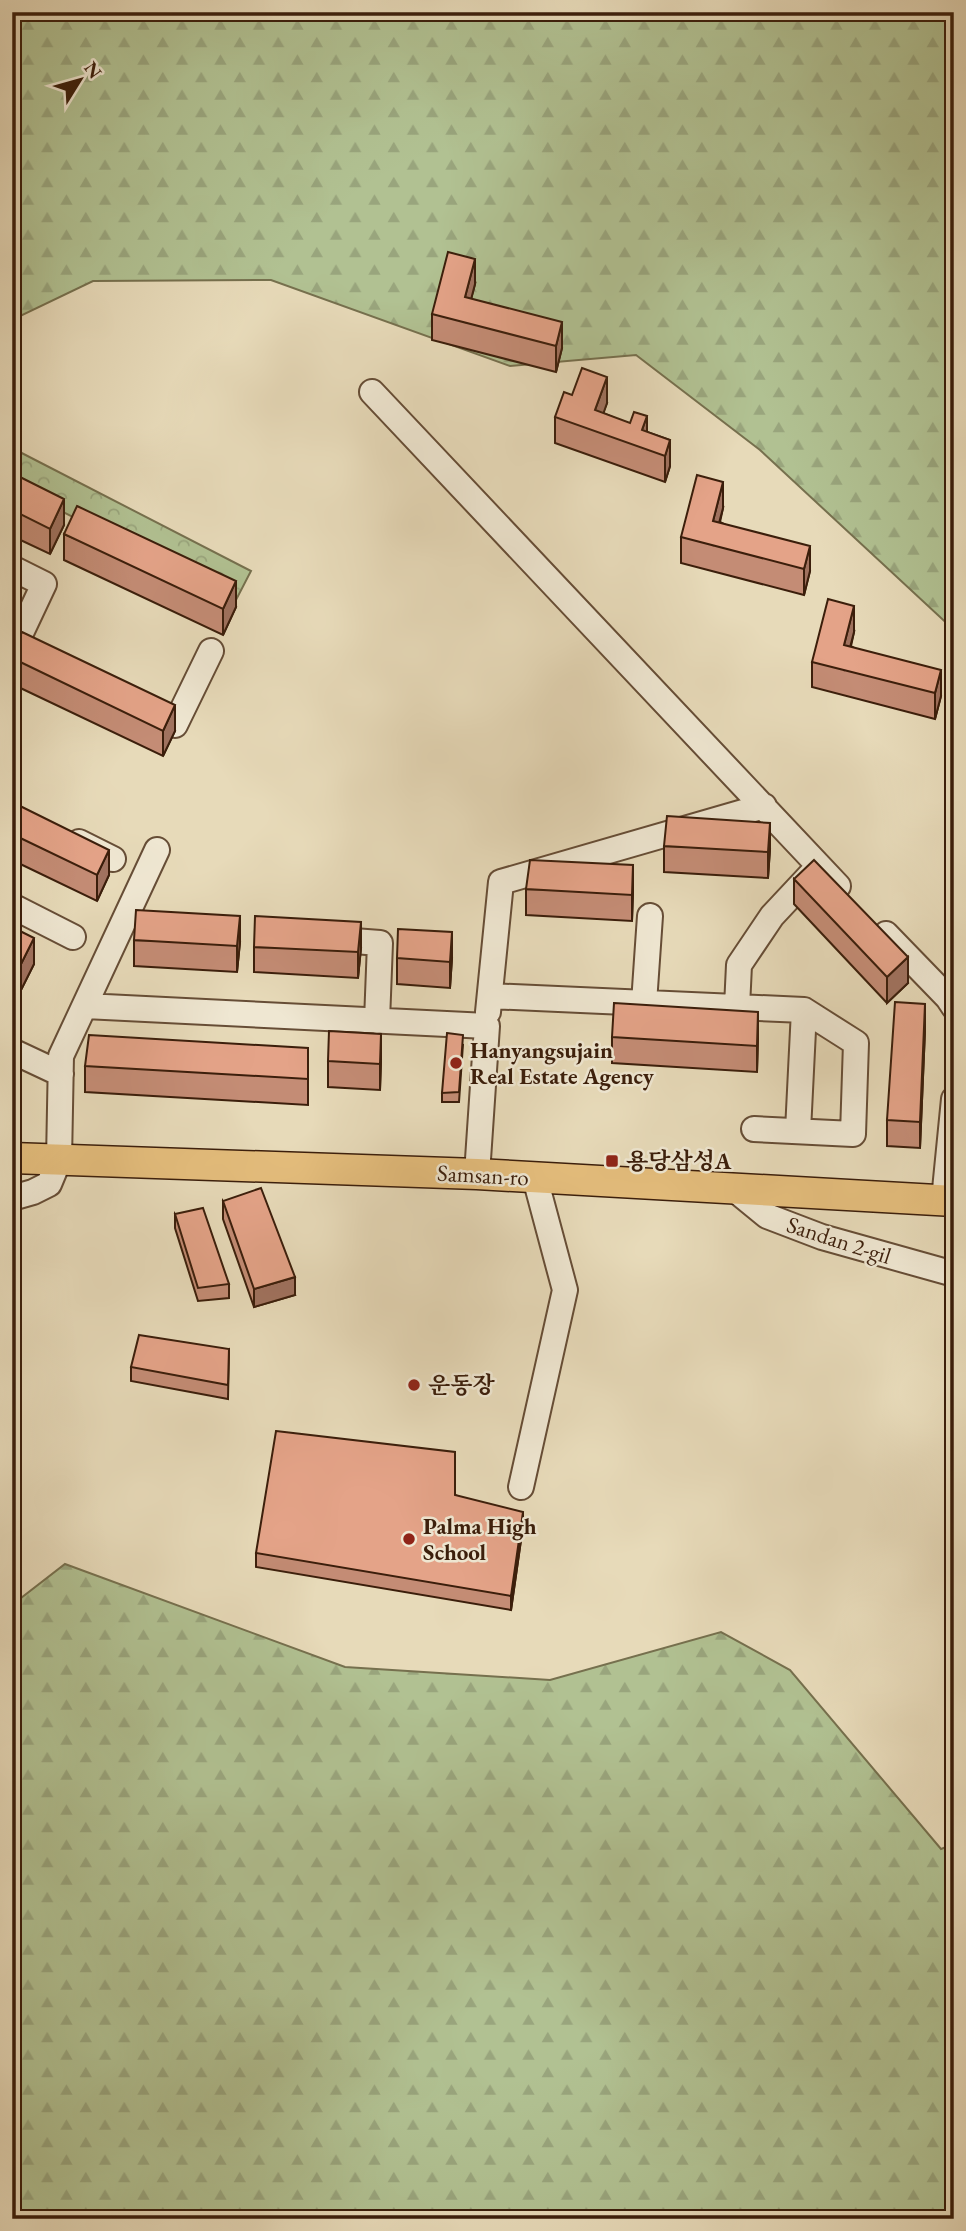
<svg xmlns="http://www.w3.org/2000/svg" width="966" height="2231" font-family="'EB Garamond','Noto Serif KR',serif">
<defs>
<pattern id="forest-firs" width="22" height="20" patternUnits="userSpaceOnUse" patternTransform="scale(1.75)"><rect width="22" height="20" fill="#b1c192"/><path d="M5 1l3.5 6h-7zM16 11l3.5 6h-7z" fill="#99a57d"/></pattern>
<pattern id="park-crowns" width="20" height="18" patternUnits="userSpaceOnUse" patternTransform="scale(1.75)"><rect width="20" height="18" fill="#b1c192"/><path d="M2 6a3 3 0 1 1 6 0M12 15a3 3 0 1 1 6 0" fill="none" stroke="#99a57d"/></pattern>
</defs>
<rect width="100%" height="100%" fill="#e7dab9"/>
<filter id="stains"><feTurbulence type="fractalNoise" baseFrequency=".00286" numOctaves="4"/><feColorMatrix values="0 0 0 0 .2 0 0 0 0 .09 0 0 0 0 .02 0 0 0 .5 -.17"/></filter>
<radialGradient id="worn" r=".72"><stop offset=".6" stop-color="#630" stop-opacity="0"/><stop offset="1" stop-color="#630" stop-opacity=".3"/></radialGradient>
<path fill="url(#forest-firs)" stroke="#76704e" stroke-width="2" d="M12 12H954V630L760 450 636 355 510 366 271 280 93 281 12 320Z
M65 1564 345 1667 550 1680 721 1632 790 1670 941 1849 954 1844V2219H12V1605Z"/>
<path fill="url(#park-crowns)" stroke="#76704e" stroke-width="2" d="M12 448 251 571 236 600 12 486Z"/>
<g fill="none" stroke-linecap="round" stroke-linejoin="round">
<g stroke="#664d36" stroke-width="28">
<path id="minor" d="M372 392 838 886
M12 568 44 584 12 652
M175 725 211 651
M79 842 113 859
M12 906 73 937
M886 934 948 998 954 1007
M327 939 380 943 377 1021
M490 996 804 1010 856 1043 853 1134 754 1129
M644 1003 650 916
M85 1006 487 1026 477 1174
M737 1007 739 965 772 916 816 869
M488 1012 501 882 764 806
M12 1051 61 1074
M798 1131 804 1010
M734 1189 767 1216 822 1237 954 1274
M12 1198 33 1192 49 1184 59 1160 61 1056 157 850
M944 1200 954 1099
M521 1487 565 1290 535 1178"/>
</g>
<g stroke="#3b1e0b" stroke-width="33">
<path id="major" d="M12 1158 477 1174 954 1201"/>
</g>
<use href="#minor" stroke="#efe7d2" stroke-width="24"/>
<use href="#major" stroke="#e4bd7c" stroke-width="30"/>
</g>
<path fill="#c48c75" stroke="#3b1e0b" stroke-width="2" d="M475 284 471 299 562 348 556 372 432 340V314Z
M572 395 607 403 603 413 647 432 670 440V466L665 482 555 443V417Z
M12 473 64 525 50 554 12 536Z
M723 508 720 522 810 571 804 595 681 563V537Z
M64 534 236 607 223 635 64 560Z
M854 632 851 646 941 696 935 719 812 687V662Z
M12 653 175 731 163 756 12 684Z
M12 802 109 875 97 901 12 860Z
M664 846 770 849 768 878 664 872Z
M794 879 908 983 887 1003 794 904Z
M526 889 633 891 632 921 526 915Z
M12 927 34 964 21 990 12 986Z
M134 940 240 942 237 972 134 966Z
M254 947 361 948 358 978 254 972Z
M397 958H452L450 988 397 984Z
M925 1030 920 1148 887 1146V1120Z
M612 1037H758L757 1072 612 1063Z
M463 1044 459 1102H442V1093Z
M308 1048V1105L85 1092V1066Z
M381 1060 380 1090 328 1087V1061Z
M223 1201 295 1295 254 1307 223 1219Z
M175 1214 229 1284V1298L198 1301 175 1228Z
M229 1349 228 1399 131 1381V1367Z
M455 1495 523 1526 511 1610 256 1567V1553Z"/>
<path fill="#a0725f" stroke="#3b1e0b" stroke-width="2" d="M475 259V284L465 323V297Z
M562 322V348L556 372V346Z
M607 377V403L597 432 595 410Z
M647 416V442L642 430Z
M670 440V466L665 482V456Z
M723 482V508L713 546V521Z
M64 499V525L50 554V529Z
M810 546V571L804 595V569Z
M236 581V607L223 635V609Z
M854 606V632L844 671V645Z
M941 670V696L935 719V693Z
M175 705V731L163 756V731Z
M770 823V849L768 878V852Z
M109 850V875L97 901V875Z
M633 865V891L632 921V895Z
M240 916V942L237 972V946Z
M361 922V948L358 978V952Z
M452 932V958L450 988V962Z
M34 938V964L21 990V964Z
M908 957V983L887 1003V977Z
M925 1004V1030L920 1148V1122Z
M758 1012V1037L757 1072V1046Z
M381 1034V1060L380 1090V1064Z
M295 1277V1295L254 1307V1289Z
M523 1512V1526L511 1610V1596Z"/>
<path fill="#e4a388" stroke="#3b1e0b" stroke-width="2" d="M448 252 475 259 465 297 562 322 556 346 432 314Z
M582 368 607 377 595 410 630 423 634 412 647 416 642 430 670 440 665 456 555 417 564 392 572 395Z
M12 473 64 499 50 529 12 510Z
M697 475 723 482 713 521 810 546 804 569 681 537Z
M77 506 236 581 223 609 64 534Z
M828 599 854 606 844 645 941 670 935 693 812 662Z
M22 632 175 705 163 731 12 658V653Z
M12 802 109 850 97 875 12 834Z
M667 816 770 823 768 852 664 846Z
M530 860 633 865 632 895 526 889Z
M814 860 908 957 887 977 794 879Z
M136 910 240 916 237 946 134 940Z
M255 916 361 922 358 952 254 947Z
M12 927 34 938 21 964 12 960Z
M398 929 452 932 450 962 397 958Z
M895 1002 925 1004 920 1122 887 1120Z
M614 1003 758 1012 757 1046 612 1037Z
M329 1031 381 1034 380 1064 328 1061Z
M447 1033 463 1035 459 1092 442 1093Z
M89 1035 308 1048V1079L85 1066Z
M261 1188 295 1277 254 1289 223 1201Z
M203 1208 229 1284 198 1288 175 1214Z
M139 1335 229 1349 228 1385 131 1367Z
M276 1431 455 1452V1495L523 1512 511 1596 256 1553Z"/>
<g fill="#8f2418" stroke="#efe7d2" stroke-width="2.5">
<circle cx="456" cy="1063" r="7"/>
<rect x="605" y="1154" width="14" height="14" rx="3.5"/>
<circle cx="414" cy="1385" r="7"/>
<circle cx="409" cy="1539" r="7"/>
</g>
<g text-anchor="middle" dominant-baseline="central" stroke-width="5" stroke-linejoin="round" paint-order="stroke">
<g font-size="23" font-weight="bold" fill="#3b1e0b" stroke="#efe7d2" text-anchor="start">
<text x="470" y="1050">Hanyangsujain<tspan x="470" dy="26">Real Estate Agency</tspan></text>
<text x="626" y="1161">용당삼성A</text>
<text x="428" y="1385">운동장</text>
<text x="423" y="1526">Palma High<tspan x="423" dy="26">School</tspan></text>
</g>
<g font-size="23" fill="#3b1e0b" stroke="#efe7d2">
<text transform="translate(483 1175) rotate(3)">Samsan-ro</text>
<text transform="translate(839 1240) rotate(18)">Sandan 2-gil</text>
</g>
</g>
<rect width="966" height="2231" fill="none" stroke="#e7dab9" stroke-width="42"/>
<rect x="14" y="14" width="938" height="2203" fill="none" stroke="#3b1e0b" stroke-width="3.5"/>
<rect x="21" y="21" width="924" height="2189" fill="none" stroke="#3b1e0b" stroke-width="2"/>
<g transform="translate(80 80) rotate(53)" stroke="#efe7d2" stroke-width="5" paint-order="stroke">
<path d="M0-5L12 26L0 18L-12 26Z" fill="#3b1e0b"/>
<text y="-10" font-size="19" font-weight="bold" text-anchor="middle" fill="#3b1e0b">N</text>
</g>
<rect width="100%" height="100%" filter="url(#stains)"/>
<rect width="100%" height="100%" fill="url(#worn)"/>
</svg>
